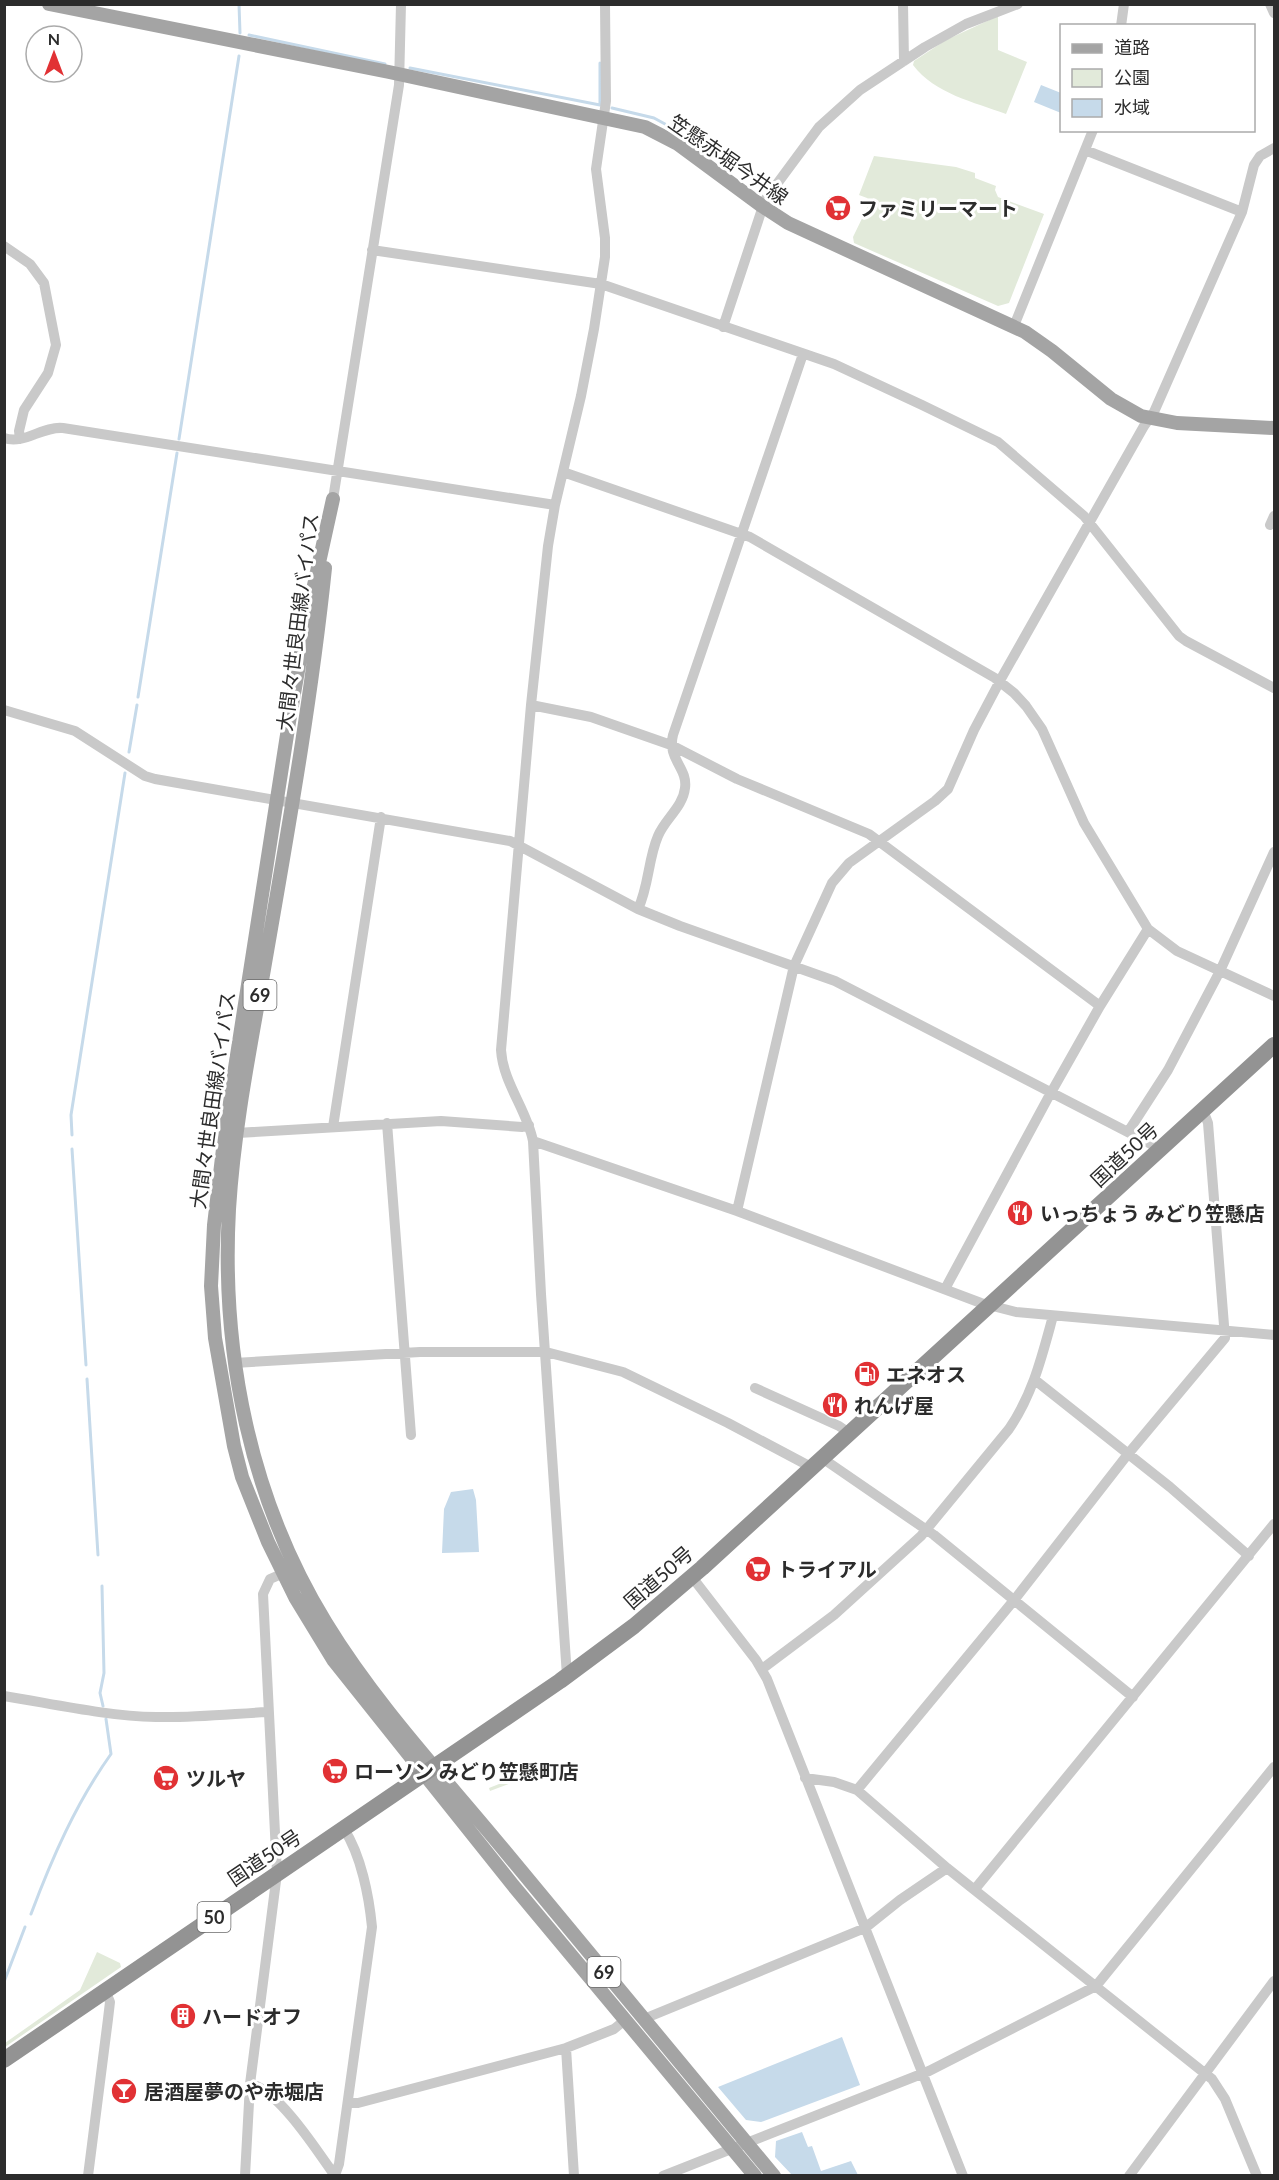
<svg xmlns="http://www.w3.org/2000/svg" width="1279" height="2180" font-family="Lato,'Noto Sans JP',sans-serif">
<rect width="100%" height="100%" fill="#fff"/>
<path fill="#e2eada" d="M998 16V50L1027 62 1006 114C974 102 935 94 913 65L914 61 946 40Z
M874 156 956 167 975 173V178L996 186 995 190 998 197 1044 214 1009 303 998 306 854 243 853 237 870 202 867 198 859 195Z
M522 1772 527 1777 490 1791 489 1788 504 1782 506 1783Z
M97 1952 120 1963 121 1967 5 2047V2043L80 1990Z"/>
<path fill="#c6daea" d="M1041 85 1061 93V113L1034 102Z
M473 1489 476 1500 479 1552 442 1553 444 1509 451 1492Z
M842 2037 860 2085 761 2122 746 2120 718 2087Z
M802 2132 808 2147 812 2146 821 2171 851 2161 858 2175H792L775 2157 776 2141Z"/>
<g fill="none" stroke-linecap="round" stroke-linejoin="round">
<path stroke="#c6daea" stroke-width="3" d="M239 4 240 33
M249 35 385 64
M410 68 600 105V63
M612 108 654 118 665 124
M179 439 239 56
M138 697 177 453
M129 752 137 705
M72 1135 71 1115 125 773
M72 1149 86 1365
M87 1379 98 1555
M102 1586 104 1673 100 1693 103 1706
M31 1914C52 1858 76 1803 111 1754L106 1719
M4 1982 25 1927"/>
<path stroke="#c9c9c9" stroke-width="10" d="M903 4 904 61
M1270 4 1274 13
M1121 26 1124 4
M1085 150 1242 212
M4 246 30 264 44 283 56 345 48 373 24 410 19 431 20 439
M372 250 601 284 834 364 922 405 998 442 1084 516 1179 636 1186 641 1274 688
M1014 326 1093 130
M723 327 765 200 819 127 860 90 925 47 966 24 1018 4
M4 438C24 445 42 426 63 428L555 505
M563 472 750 537 995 678 1014 693 1026 706 1042 729 1084 823 1148 929 1177 951 1274 996
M333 499 399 85 401 4
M1270 525 1274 516
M531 705 591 717 671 745 737 779 869 834 1100 1006
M4 710 75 731 145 776 155 779 510 841 638 909 680 926 835 981 1151 1144 1159 1151
M638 909C649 886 648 859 658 836 665 819 683 807 685 788 688 768 667 759 673 735L803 354
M387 1123 411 1435
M333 1127 381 817
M1128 1132 1168 1070 1220 971 1274 852
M237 1133 441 1121 522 1127 529 1125
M533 1141 737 1211 981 1303 1016 1312 1274 1335
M737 1211 794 966 832 883 849 863 935 801 948 789 974 730 1002 677 1144 426 1154 412 1242 212 1254 165 1260 156 1274 148
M945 1289 1048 1098 1100 1006 1148 929
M234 1363 420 1352H546L623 1372 728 1423 811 1467
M1035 1380 1170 1487 1249 1556
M755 1388 839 1426 849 1433
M822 1458 934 1535 1133 1697
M692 1577 756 1660 767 1679 963 2176
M762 1669 834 1615 921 1536 1009 1429C1033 1394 1042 1356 1053 1316
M567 1676 541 1294 533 1141C527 1110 503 1083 501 1050L531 705 548 546 555 505 581 396 594 329 605 257V238L596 169 606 101 605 4
M4 1696C54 1704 106 1716 156 1717 193 1718 230 1714 267 1712
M805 1778 834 1782 857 1790 947 1868 1212 2079 1225 2099 1257 2176
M857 1790 1015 1599 1128 1454 1225 1338 1208 1123 1203 1110
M975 1889 1274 1524
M644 2021 651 2016 865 1928 900 1900 947 1868
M566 2048 574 2176
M250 2084C278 2089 318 2152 335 2176
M348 2103H358L566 2048 614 2029 625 2020
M335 2175 339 2164 372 1927C369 1896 361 1855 344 1829
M88 2176 108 2019 110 2002 106 1992
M245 2176 250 2084 277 1873 263 1594 270 1579 284 1573
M663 2176 929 2071 1096 1986 1274 1767
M1129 2176 1274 1981"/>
<path stroke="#a4a4a4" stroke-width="14" d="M49 4 389 72 645 127 678 144 762 206 788 223 1025 332 1052 351 1111 399 1141 416 1177 423 1274 428
M333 499 309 608 289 722 225 1132 214 1225 211 1286 215 1338 234 1446 242 1477 268 1542 295 1597 334 1661 512 1884 755 2176
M325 568C311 703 287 836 264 969 250 1049 234 1128 229 1209 221 1354 250 1499 326 1623 376 1705 443 1776 504 1850 593 1959 684 2067 774 2176"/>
<path stroke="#939393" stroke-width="16" d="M4 2060 560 1681 634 1626 702 1568 1274 1045"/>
</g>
<defs>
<g id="supermarket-disc" transform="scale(1.35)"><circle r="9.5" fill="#e13134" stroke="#fff"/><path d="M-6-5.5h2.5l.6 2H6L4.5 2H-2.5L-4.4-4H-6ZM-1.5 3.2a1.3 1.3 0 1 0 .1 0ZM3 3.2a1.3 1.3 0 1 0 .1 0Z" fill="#fff"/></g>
<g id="restaurant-disc" transform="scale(1.35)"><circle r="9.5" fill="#e13134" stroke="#fff"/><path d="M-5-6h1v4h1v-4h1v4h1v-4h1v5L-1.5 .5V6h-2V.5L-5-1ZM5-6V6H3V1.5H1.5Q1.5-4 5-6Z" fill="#fff"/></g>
<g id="fuel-disc" transform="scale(1.35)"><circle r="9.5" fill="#e13134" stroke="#fff"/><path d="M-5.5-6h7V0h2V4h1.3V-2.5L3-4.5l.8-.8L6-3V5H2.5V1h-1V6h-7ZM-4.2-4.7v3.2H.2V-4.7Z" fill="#fff"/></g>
<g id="building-disc" transform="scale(1.35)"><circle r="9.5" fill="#e13134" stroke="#fff"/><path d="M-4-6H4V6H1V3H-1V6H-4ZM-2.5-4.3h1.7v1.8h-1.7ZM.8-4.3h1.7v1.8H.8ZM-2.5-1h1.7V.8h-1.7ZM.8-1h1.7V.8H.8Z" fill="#fff"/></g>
<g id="bar-disc" transform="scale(1.35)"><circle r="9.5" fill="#e13134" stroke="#fff"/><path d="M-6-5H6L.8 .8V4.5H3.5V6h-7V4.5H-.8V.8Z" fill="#fff"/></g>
</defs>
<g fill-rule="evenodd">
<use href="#supermarket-disc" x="838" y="208"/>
<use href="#restaurant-disc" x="1020" y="1213"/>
<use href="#fuel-disc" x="867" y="1374"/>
<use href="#restaurant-disc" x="835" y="1405"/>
<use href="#supermarket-disc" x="758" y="1569"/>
<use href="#supermarket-disc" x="335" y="1771"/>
<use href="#supermarket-disc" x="166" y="1778"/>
<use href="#building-disc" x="183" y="2016"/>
<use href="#bar-disc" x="124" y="2091"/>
</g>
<g text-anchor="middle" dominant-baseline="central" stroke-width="6" stroke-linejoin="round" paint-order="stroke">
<g fill="#fff" stroke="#6b6b6b" stroke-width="1.5">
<rect x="243.5" y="980" width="33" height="30" rx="4.5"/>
<rect x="197.5" y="1902" width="33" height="30" rx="4.5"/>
<rect x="587.5" y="1957" width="33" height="30" rx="4.5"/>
</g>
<g font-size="18" font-weight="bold" fill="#2c2c2c">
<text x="260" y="995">69</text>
<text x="214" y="1917">50</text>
<text x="604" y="1972">69</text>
</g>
<g font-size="20" fill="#2c2c2c" stroke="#fff">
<text transform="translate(729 159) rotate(35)">笠懸赤堀今井線</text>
<text transform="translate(297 622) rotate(-83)">大間々世良田線バイパス</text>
<text transform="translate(212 1100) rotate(-82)">大間々世良田線バイパス</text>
<text transform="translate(1124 1154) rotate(-43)">国道50号</text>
<text transform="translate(658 1577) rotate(-41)">国道50号</text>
<text transform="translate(264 1857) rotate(-34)">国道50号</text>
</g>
<g font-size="20" font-weight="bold" fill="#2c2c2c" stroke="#fff" text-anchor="start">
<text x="858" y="208">ファミリーマート</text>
<text x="1040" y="1213">いっちょう みどり笠懸店</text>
<text x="886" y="1374">エネオス</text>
<text x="854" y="1405">れんげ屋</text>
<text x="777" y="1569">トライアル</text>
<text x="354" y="1771">ローソン みどり笠懸町店</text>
<text x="186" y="1778">ツルヤ</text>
<text x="202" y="2016">ハードオフ</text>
<text x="144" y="2091">居酒屋夢のや赤堀店</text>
</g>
</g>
<rect width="1279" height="2180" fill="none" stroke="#2c2c2c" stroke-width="12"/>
<rect x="1060" y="24" width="195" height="108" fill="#ffffff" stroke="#ababab" stroke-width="1.5"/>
<rect x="1072" y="44" width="30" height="9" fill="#a4a4a4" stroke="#ababab" stroke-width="1.5"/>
<text x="1114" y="54" font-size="18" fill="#2c2c2c">道路</text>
<rect x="1072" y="69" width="30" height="18" fill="#e2eada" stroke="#ababab" stroke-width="1.5"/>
<text x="1114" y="84" font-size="18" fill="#2c2c2c">公園</text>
<rect x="1072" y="99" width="30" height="18" fill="#c6daea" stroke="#ababab" stroke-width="1.5"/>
<text x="1114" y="114" font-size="18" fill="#2c2c2c">水域</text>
<g transform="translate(54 54)"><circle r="28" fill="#ffffff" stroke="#ababab" stroke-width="1.5"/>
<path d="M0-4.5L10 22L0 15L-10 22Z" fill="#e13134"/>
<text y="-9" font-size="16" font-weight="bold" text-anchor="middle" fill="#2c2c2c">N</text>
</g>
</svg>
